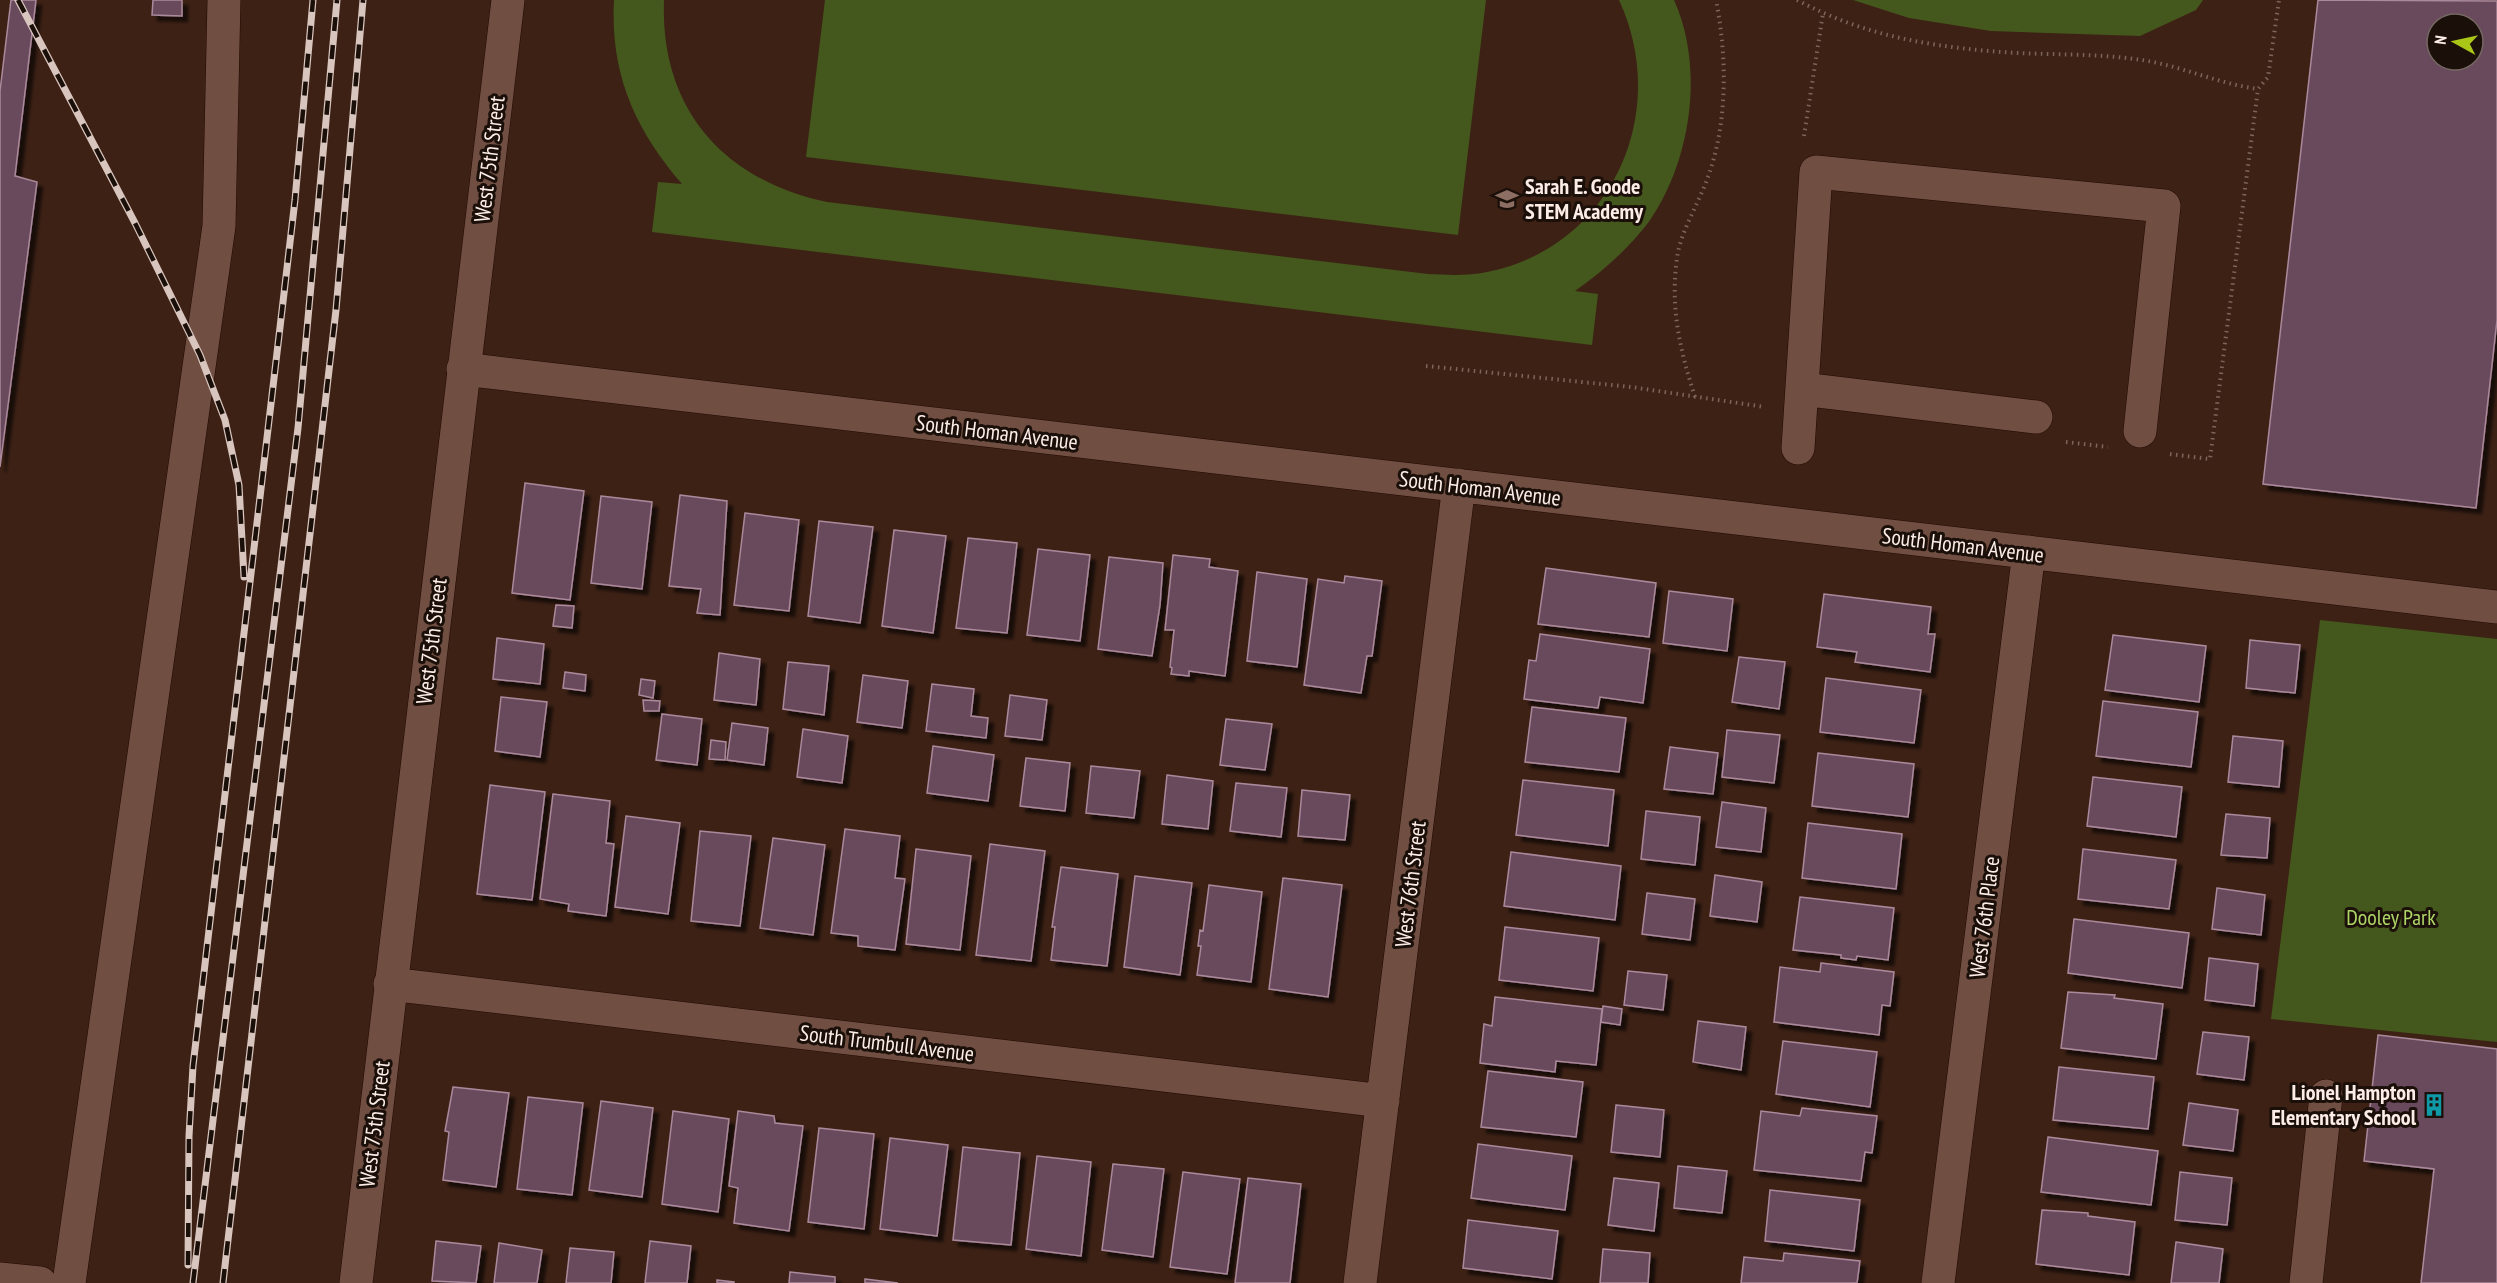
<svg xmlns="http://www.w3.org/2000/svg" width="2497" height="1283" font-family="'PT Sans Narrow',sans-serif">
<defs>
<filter id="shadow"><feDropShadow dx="5.5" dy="5.5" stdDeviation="1.5" flood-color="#0009"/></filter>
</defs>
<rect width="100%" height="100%" fill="#3d2115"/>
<path fill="#44581d" d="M614 0H664C660 108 723 180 827 202L1428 274C1448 275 1468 276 1487 272 1613 247 1671 112 1619 0H1674C1705 68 1691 163 1648 223 1627 250 1603 271 1575 291L1598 294 1592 345 652 232 658 182 682 184C635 129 610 74 614 0Z
M825 0H1486L1458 235 806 157Z
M1853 0H2203L2196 10 2140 36 1991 31 1909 18Z
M2320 620 2497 639V1042L2271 1019Z"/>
<path fill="#694a5b" stroke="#ab899c" stroke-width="1.5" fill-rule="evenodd" filter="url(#shadow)" d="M11 0H36L15 176 37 182 0 467V91Z
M153 0H182V16L152 15Z
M2318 0 2497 1V320L2476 508 2263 484ZM2437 24H2473V60H2437Z
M525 483 584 491 570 600 512 593Z
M680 495 727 501 720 615 697 613 701 589 669 586Z
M601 496 652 502 642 589 591 583Z
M745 513 799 520 789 611 734 605Z
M819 521 873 527 860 623 808 616Z
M894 530 946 536 933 633 882 626Z
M968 538 1017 543 1007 633 956 628Z
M1038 549 1090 555 1080 641 1027 635Z
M1173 555 1210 559 1209 567 1238 571 1225 676 1189 671V676L1171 674 1172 668 1170 667 1174 630H1165Z
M1109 557 1163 563 1160 605 1152 656 1098 649Z
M1546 568 1656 583 1649 637 1538 624Z
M1257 572 1307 579 1297 667 1247 661Z
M1345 576 1382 581 1372 656H1367L1361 693 1304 685 1318 579 1344 583Z
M1669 591 1733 599 1727 651 1663 643Z
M1824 594 1931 607 1928 634H1935L1930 672 1855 662 1857 652 1817 647Z
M556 605 574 606 572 628 553 626Z
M1540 634 1650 649 1643 703 1600 697 1598 708 1524 699 1529 660 1536 661Z
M2113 635 2206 646 2199 702 2105 690Z
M497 638 544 644 540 684 493 679Z
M2250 640 2300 645 2295 693 2246 688Z
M719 653 760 659 756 705 714 700Z
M1739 657 1785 662 1779 709 1732 702Z
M788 662 829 666 824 715 783 709Z
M565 672 586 675 585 691 563 688Z
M863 675 908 681 902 728 857 722Z
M1826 678 1921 690 1914 743 1820 732Z
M641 679 655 681 653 698 639 695Z
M932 684 974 689 971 716 988 718 986 738 926 731Z
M1010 695 1047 700 1042 740 1005 736Z
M501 697 547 702 540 757 495 751Z
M643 700 660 701 659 711H644Z
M2103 701 2198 712 2191 767 2096 756Z
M1532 707 1626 718 1619 772 1525 762Z
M662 714 702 719 697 765 656 760Z
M1226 719 1272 724 1265 770 1220 765Z
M732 723 768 728 764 765 727 760Z
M803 729 848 736 842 783 797 777Z
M1727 730 1780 735 1774 783 1722 777Z
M2233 736 2283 741 2279 787 2228 782Z
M711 740 726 742 725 760 709 759Z
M933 746 994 755 988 801 927 793Z
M1670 747 1718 753 1713 794 1664 789Z
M1818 753 1914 764 1908 817 1812 806Z
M1026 758 1070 763 1065 811 1020 806Z
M1091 766 1140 771 1134 818 1086 813Z
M1167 775 1213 781 1208 829 1162 824Z
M2093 777 2182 787 2176 837 2087 826Z
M1523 780 1614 790 1608 846 1516 835Z
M1236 783 1287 788 1281 837 1230 831Z
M490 785 545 792 532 900 477 894Z
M1302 790 1350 795 1345 840 1298 836Z
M553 794 610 801 606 843 614 844 606 916 568 911 569 904 540 899Z
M1722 802 1766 808 1761 852 1716 847Z
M1646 811 1700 817 1695 865 1641 859Z
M2226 814 2270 818 2267 858 2221 855Z
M626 816 680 823 668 914 615 907Z
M1808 823 1902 834 1896 889 1802 878Z
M845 829 900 836 895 878 905 879 895 950 858 946V936L831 933Z
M700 831 751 836 740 926 691 921Z
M773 838 825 845 813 935 760 928Z
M990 844 1045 851 1031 961 976 955Z
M916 849 971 856 960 950 906 944Z
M2083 849 2176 860 2169 909 2078 899Z
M1511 852 1621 866 1615 920 1504 906Z
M1061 867 1118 874 1107 966 1051 960 1055 927H1052Z
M1715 875 1762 882 1757 922 1710 916Z
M1135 876 1192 883 1180 975 1124 967Z
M1283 878 1342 885 1328 997 1269 989Z
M1209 885 1262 892 1251 982 1197 975 1201 946H1198L1200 930 1203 931Z
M2217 888 2265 895 2261 935 2212 929Z
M1647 893 1695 899 1690 940 1642 934Z
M1800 897 1894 908 1888 960 1857 956 1856 960 1841 958V955L1793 950Z
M2074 919 2189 933 2182 988 2068 973Z
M1505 927 1599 938 1593 991 1499 980Z
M2209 958 2258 964 2254 1006 2205 1000Z
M1821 963 1894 972 1890 1006 1882 1005 1879 1035 1774 1022 1780 967 1820 972Z
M1628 971 1667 975 1663 1010 1624 1005Z
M2068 992 2115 995 2114 998 2163 1004 2156 1059 2061 1048Z
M1495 997 1602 1009 1596 1065 1556 1061 1555 1072 1480 1063 1484 1024 1492 1026Z
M1603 1006 1622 1009 1620 1025 1601 1022Z
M1698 1021 1746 1027 1741 1070 1693 1062Z
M2203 1032 2249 1037 2244 1080 2197 1074Z
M2378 1035 2497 1049V1283H2421L2434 1169 2364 1161Z
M1783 1041 1877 1052 1870 1107 1776 1094Z
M2059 1067 2154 1077 2148 1129 2053 1120Z
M1488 1071 1583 1082 1576 1137 1481 1127Z
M453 1087 509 1093 496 1187 443 1180 449 1132 445 1131Z
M528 1097 583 1103 572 1195 517 1189Z
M601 1101 653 1108 642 1197 589 1190Z
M2189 1103 2238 1110 2233 1151 2183 1145Z
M1616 1105 1664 1110 1660 1157 1611 1152Z
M1802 1108 1877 1116 1872 1153 1865 1152 1861 1181 1754 1170 1761 1111 1800 1116Z
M673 1111 729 1119 718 1212 662 1204Z
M738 1111 774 1116 775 1123 803 1126 789 1231 734 1223 738 1188 729 1186Z
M819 1128 874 1134 864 1229 808 1222Z
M2048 1137 2158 1151 2151 1205 2041 1192Z
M890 1138 948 1145 937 1236 880 1229Z
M1478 1144 1572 1156 1565 1210 1471 1198Z
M963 1147 1020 1153 1011 1245 953 1240Z
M1037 1156 1091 1162 1081 1256 1026 1249Z
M1113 1164 1164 1169 1153 1257 1102 1250Z
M1678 1166 1727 1171 1722 1213 1674 1208Z
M1183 1172 1240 1179 1227 1274 1170 1267Z
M2180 1172 2232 1178 2227 1225 2175 1220Z
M1248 1178 1301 1184 1290 1283H1235Z
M1614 1178 1659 1183 1654 1231 1608 1225Z
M1770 1190 1860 1200 1854 1251 1765 1241Z
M2042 1210 2088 1213V1216L2135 1222 2129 1275 2036 1264Z
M1468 1220 1558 1231 1552 1279 1463 1268Z
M436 1241 481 1246 476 1283 432 1281Z
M650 1241 691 1246 687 1283H645Z
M2176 1242 2223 1249 2219 1283H2171Z
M499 1243 542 1250 537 1283H494Z
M570 1248 614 1252 611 1283H566Z
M1603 1249 1650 1253 1648 1283H1600Z
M1784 1253 1860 1261 1857 1283H1741L1744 1257 1783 1261Z
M790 1272 835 1277V1283H789Z
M865 1279 898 1283H865Z
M717 1280 734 1282V1283H717Z"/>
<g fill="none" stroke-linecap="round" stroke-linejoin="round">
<g stroke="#230901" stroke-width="34">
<path id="minor" d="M463 369 2497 607
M1802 389 2036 417
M1798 448 1816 172 2164 206 2140 431
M390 984 1383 1101
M0 1279 40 1283
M69 1283 219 226 224 0
M356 1283 508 0
M1360 1283 1459 485
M1938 1283 2029 552
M2306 1283 2326 1096"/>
</g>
<path stroke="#7d655b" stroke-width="4" stroke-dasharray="1.5 4.5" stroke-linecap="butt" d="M1797 0C1859 33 1920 45 1989 51 2042 56 2095 52 2148 61 2186 68 2220 84 2258 89L2268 77 2279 0
M1804 136 1823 13
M1426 366 1631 387 1765 407
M1695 397C1680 350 1670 308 1677 258 1681 230 1699 203 1708 177 1728 121 1727 57 1716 0
M2066 442 2108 447
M2170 454 2210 459 2258 89"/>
<use href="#minor" stroke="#704f42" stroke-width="33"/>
<g stroke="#d8c5be" stroke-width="7">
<path id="rail" d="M18 0 135 223 200 355 225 420 239 485 244 577
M188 1265 189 1136 193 1066 295 200 313 0
M193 1283 298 428 337 0
M223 1283 336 310 363 0"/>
</g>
<use href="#rail" stroke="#1b0f09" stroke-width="4.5" stroke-dasharray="14" stroke-linecap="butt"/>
</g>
<defs>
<g id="school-bare" transform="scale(1.8)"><path d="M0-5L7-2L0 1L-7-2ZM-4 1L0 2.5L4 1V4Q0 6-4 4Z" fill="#8d6e63" stroke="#1b0f09" stroke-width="2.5" paint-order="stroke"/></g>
<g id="building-bare" transform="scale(1.8)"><path d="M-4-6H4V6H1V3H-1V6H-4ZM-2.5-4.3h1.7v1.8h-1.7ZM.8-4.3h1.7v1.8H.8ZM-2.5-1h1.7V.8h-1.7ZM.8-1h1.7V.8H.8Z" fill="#0f9aa8" stroke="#1b0f09" stroke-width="2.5" paint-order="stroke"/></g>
</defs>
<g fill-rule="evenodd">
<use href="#school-bare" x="1507" y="199"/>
<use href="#building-bare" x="2434" y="1105"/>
</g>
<g text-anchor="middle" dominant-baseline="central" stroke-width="6" stroke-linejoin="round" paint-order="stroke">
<g font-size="22" fill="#fdede7" stroke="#1b0f09">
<text transform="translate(489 159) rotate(-83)">West 75th Street</text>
<text transform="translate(997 432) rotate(7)">South Homan Avenue</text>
<text transform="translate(1480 488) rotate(7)">South Homan Avenue</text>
<text transform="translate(1963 545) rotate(7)">South Homan Avenue</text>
<text transform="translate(431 641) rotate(-83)">West 75th Street</text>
<text transform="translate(1410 884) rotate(-83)">West 76th Street</text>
<text transform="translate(1984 917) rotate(-83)">West 76th Place</text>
<text transform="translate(887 1043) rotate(7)">South Trumbull Avenue</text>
<text transform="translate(374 1124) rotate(-83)">West 75th Street</text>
</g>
<g font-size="22" font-weight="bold" fill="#fdede7" stroke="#1b0f09" text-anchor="start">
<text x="1525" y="186">Sarah E. Goode<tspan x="1525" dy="25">STEM Academy</tspan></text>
<text x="2416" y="1092" text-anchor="end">Lionel Hampton<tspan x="2416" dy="25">Elementary School</tspan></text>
</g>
<g font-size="22" fill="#aed667" stroke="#1b0f09">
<text x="2391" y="917">Dooley Park</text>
</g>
</g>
<g transform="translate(2455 42) rotate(278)"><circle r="28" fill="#1b0f09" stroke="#756862" stroke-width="1.5"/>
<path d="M0-4.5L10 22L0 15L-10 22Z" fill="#aac718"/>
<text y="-9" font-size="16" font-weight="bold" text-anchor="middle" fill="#fdede7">N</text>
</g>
</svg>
